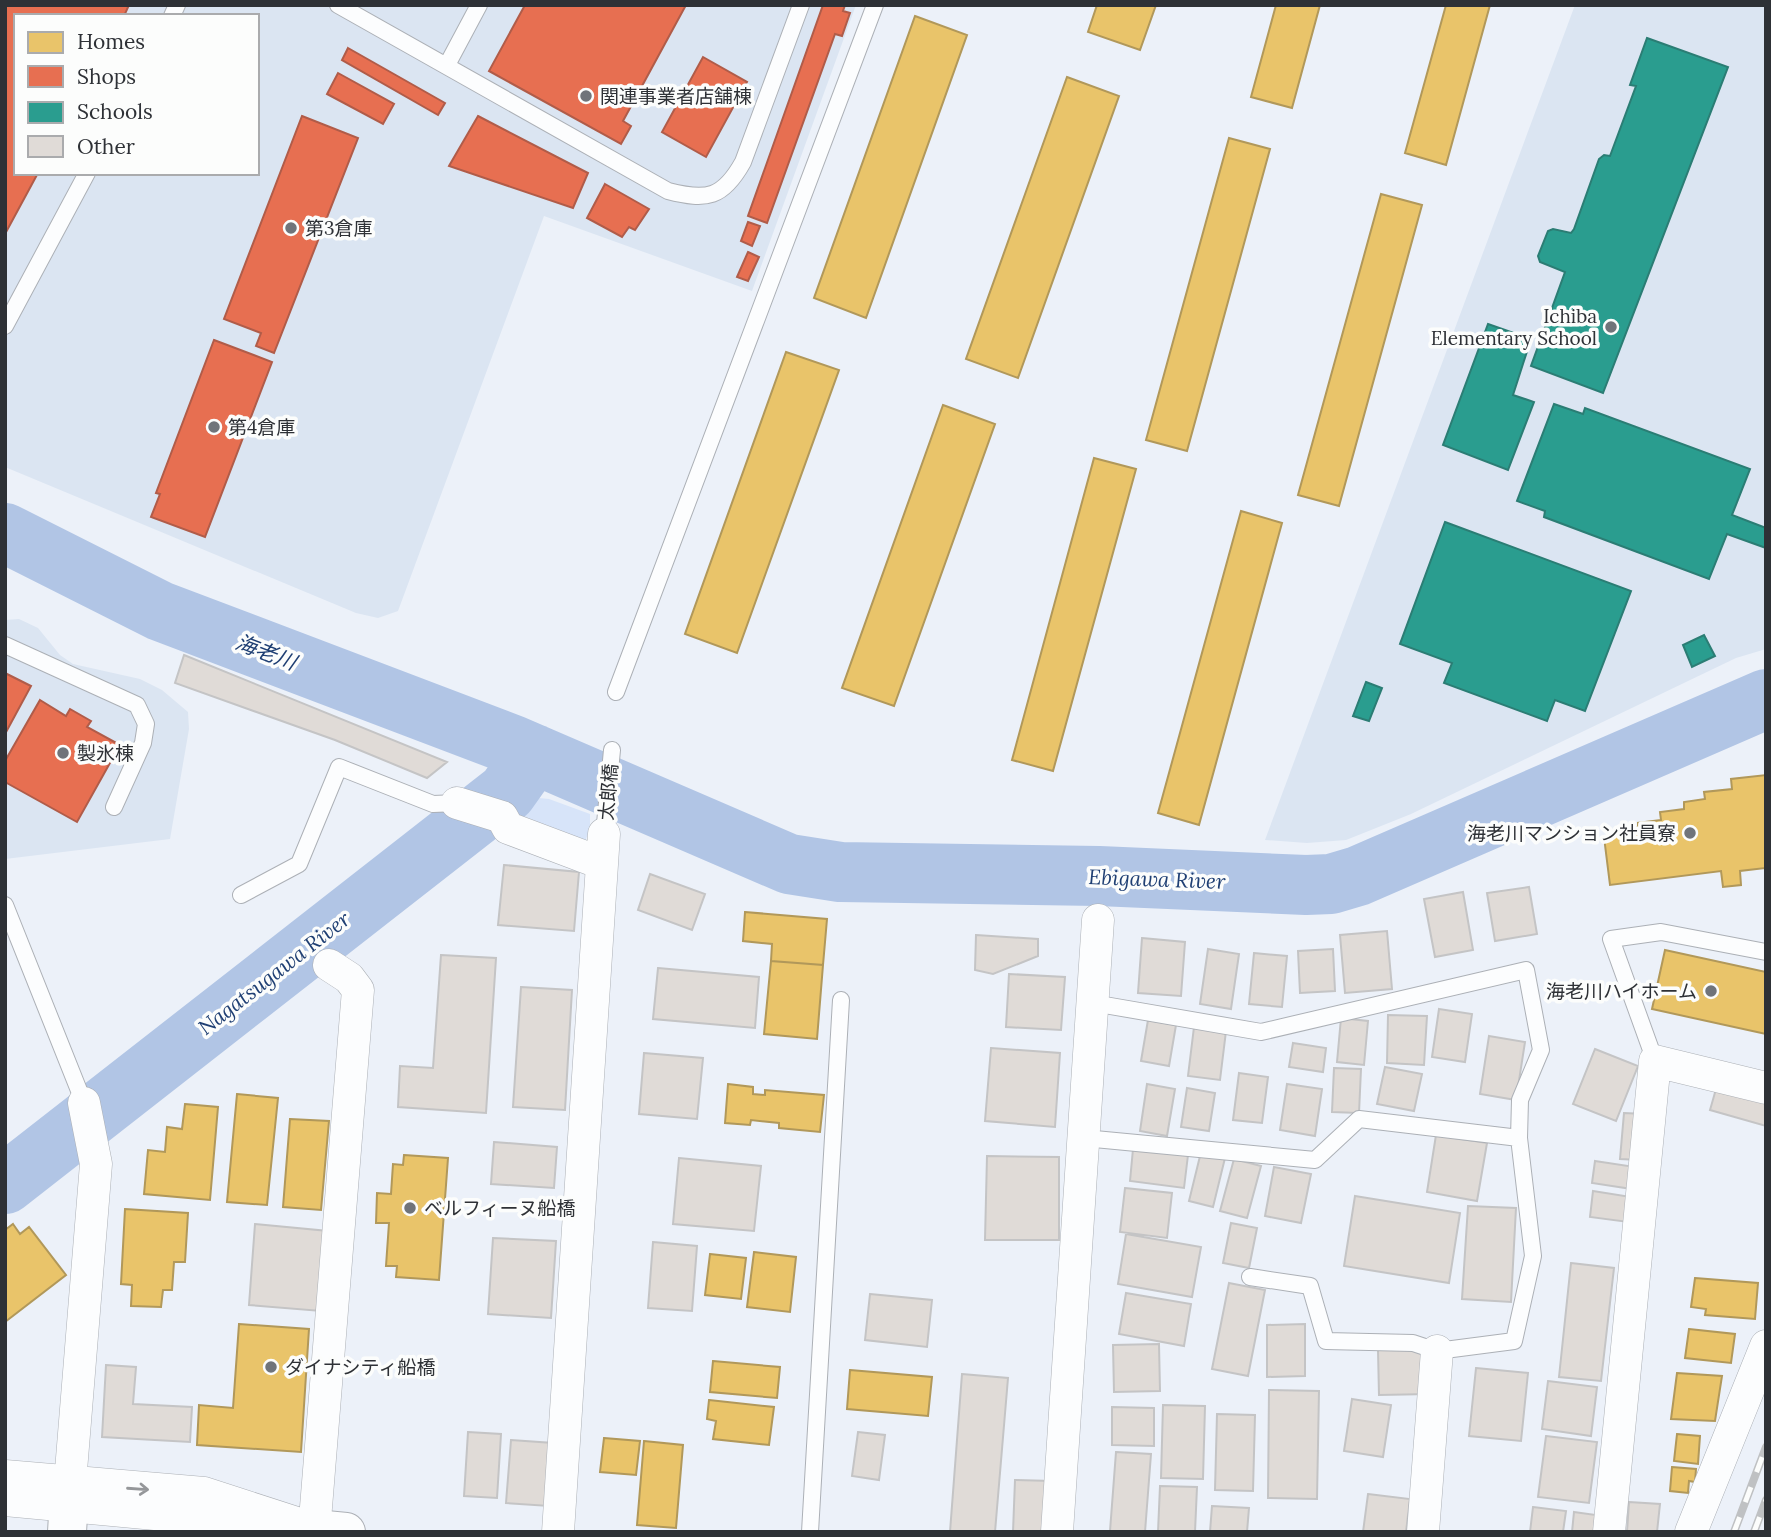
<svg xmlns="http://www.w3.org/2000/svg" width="1771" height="1537" font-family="Lora,'Noto Sans JP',serif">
<rect width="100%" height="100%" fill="#ecf1f9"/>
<path fill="#dbe5f2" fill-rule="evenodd" d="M5 5H856L752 291 544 216 398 611 378 618 356 613 5 467ZM16 16H257V173H16Z
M1575 5H1766V649L1736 658 1411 814 1346 840 1307 843 1265 840Z
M19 619 38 628 60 655 73 664 140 679 162 690 188 712 189 729 170 839 5 859V620Z"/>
<path fill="#d7e4f9" d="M529 797 549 799 590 814V829L583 846 529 826 517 807Z"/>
<path fill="#e9c46a" stroke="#b1985a" stroke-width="2" d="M1097 5H1156L1140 50 1088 32Z
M1276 5H1320L1292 108 1251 97Z
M1446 5H1490L1446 165 1405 153Z
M915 16 967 35 866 318 814 298Z
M1067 77 1119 96 1018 378 966 359Z
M1229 138 1270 149 1187 451 1146 440Z
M1381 194 1422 205 1339 506 1298 495Z
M786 352 839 370 737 653 685 634Z
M943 405 995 424 894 706 842 688Z
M1094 458 1136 469 1053 771 1012 760Z
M1241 511 1282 523 1199 825 1158 813Z
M1766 775V879L1765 868 1740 871 1741 885 1723 887 1721 871 1610 885 1604 837 1614 836 1613 830 1638 827V823L1661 820 1660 812 1684 809V802L1705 799 1704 792 1732 789 1731 779Z
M745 912 827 919 823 965 771 961 772 944 743 941Z
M1665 950 1766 972V1034L1652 1009Z
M771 961 823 965 817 1039 764 1034Z
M728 1084 753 1087V1094L765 1095V1090L824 1095 820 1132 779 1128V1123L751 1120 750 1125 725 1123Z
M237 1094 278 1098 267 1205 227 1202Z
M185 1104 218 1107 210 1200 144 1194 148 1150 165 1152 167 1127 182 1129Z
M290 1119 329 1121 321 1210 283 1207Z
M404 1155 448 1158 439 1280 396 1277 397 1266H386L389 1223H376L377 1193 391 1194 393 1164 403 1165Z
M125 1209 188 1213 185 1262H174L172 1290H163L161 1307 131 1306 132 1285 121 1284Z
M13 1224 20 1234 29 1227 66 1275 5 1322V1230Z
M754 1252 796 1257 790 1312 747 1307Z
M710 1254 746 1258 741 1299 705 1295Z
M1695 1278 1758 1283 1755 1319 1705 1315 1706 1309 1691 1307Z
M239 1324 309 1329 301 1452 197 1445 199 1405 233 1408Z
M1689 1329 1735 1334 1731 1363 1685 1358Z
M713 1361 780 1367 777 1398 710 1392Z
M850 1370 932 1377 928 1416 847 1409Z
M1677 1373 1722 1376 1715 1421 1671 1419Z
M709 1400 774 1407 769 1445 713 1439 716 1421 707 1419Z
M1677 1434 1700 1436 1698 1464 1674 1461Z
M604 1438 640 1441 636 1475 600 1472Z
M644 1441 683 1445 676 1528 637 1525Z
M1672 1467 1696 1469 1695 1482 1689 1481 1688 1493 1670 1491Z"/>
<path fill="#e76f51" stroke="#b05c49" stroke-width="2" d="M5 5H129L124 16H16V173H38L5 234Z
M525 5H686L623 121 631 126 621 144 489 71Z
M823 5H845L843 11 850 13 842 36 835 34 767 223 748 216Z
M348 48 445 103 438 115 342 60Z
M703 57 747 82 706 157 662 132Z
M338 73 394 104 383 124 327 94Z
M302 116 358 138 274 353 256 346 261 333 224 319Z
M478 116 588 173 573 208 449 166Z
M605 184 649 209 635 230 629 227 622 237 587 218Z
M748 222 760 226 752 246 741 241Z
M748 252 759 257 748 281 737 277Z
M214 340 272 362 205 537 151 517 160 494 156 493Z
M5 673 31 686 5 734Z
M40 700 66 716 70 709 91 721 87 727 120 745 77 822 5 782V761Z"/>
<path fill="#2a9d8f" stroke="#2b7d74" stroke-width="2" d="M1647 38 1728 67 1603 393 1531 366 1565 272 1540 262 1538 256 1548 231 1553 229 1571 233 1574 229 1599 159 1604 155 1610 156 1636 86 1630 85Z
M1488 324 1531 339 1513 395 1534 402 1508 470 1443 445Z
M1554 404 1583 414 1585 408 1750 469 1732 515 1766 528V548L1727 534 1709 579 1544 517 1545 511 1517 501Z
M1445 522 1631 591 1585 711 1555 700 1547 721 1444 683 1452 663 1400 644Z
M1704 635 1715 656 1692 667 1683 645Z
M1366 682 1382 688 1369 721 1353 716Z"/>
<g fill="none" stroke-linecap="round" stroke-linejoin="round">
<path stroke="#b1c5e5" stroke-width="60" d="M5 533 160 611 513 745 789 864 840 872 1099 876 1306 885 1331 884 1358 876 1766 699
M5 1184 507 792 534 754"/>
</g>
<path fill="#e0dbd7" stroke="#c4c4c5" stroke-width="2" d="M184 655 447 762 427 778 335 740 175 683Z
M504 865 579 872 574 931 498 925Z
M650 874 705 894 692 930 638 910Z
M1529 887 1537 934 1495 941 1487 893Z
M1463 892 1473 950 1435 957 1424 899Z
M1387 931 1392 989 1345 993 1340 935Z
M976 935 1038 939V956L993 974 975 970Z
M1142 938 1185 942 1181 996 1138 993Z
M1208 949 1239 954 1231 1009 1200 1004Z
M1333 949 1335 991 1300 993 1298 951Z
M1254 953 1287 956 1282 1007 1249 1004Z
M441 955 496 958 486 1113 398 1107 400 1066 433 1068Z
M658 968 759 977 755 1028 653 1019Z
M1009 974 1065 977 1061 1030 1006 1027Z
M521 987 572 990 565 1110 513 1107Z
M1439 1009 1472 1014 1465 1062 1432 1057Z
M1388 1015 1427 1016 1424 1065 1387 1063Z
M1341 1018 1368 1021 1364 1065 1337 1062Z
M1148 1020 1176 1025 1169 1066 1141 1061Z
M1194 1027 1226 1031 1220 1080 1188 1076Z
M1489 1036 1525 1042 1516 1100 1480 1094Z
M1293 1043 1326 1048 1323 1072 1289 1067Z
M991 1048 1060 1053 1055 1127 985 1121Z
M1595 1049 1638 1066 1616 1121 1573 1104Z
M644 1053 703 1058 697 1119 639 1114Z
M1385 1067 1422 1074 1414 1111 1377 1104Z
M1334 1068 1361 1069 1359 1113 1332 1112Z
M1239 1073 1268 1077 1262 1123 1233 1120Z
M1147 1084 1175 1089 1167 1136 1140 1131Z
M1287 1084 1322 1089 1315 1136 1280 1130Z
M1187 1088 1215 1093 1209 1131 1181 1127Z
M1716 1089 1766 1096V1126L1710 1110Z
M1624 1113 1644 1114 1640 1160 1620 1159Z
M1436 1135 1487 1143 1477 1201 1427 1192Z
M494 1142 557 1147 554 1188 491 1184Z
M1133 1149 1188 1155 1184 1188 1130 1181Z
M1201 1152 1225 1158 1213 1207 1189 1201Z
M987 1156 1059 1157V1240H985Z
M679 1158 761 1166 754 1231 673 1224Z
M1234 1159 1261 1166 1247 1218 1220 1211Z
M1595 1161 1635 1167 1632 1189 1592 1183Z
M1274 1167 1311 1174 1301 1223 1265 1216Z
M1125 1188 1172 1193 1167 1238 1120 1232Z
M1593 1191 1631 1197 1628 1222 1590 1217Z
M1355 1196 1460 1213 1449 1283 1344 1266Z
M1468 1206 1516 1208 1511 1302 1462 1299Z
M1231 1223 1257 1228 1249 1268 1223 1263Z
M255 1224 328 1231 321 1311 249 1305Z
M1126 1234 1201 1247 1192 1297 1118 1284Z
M493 1238 556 1241 551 1318 488 1314Z
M653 1242 697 1246 692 1311 648 1308Z
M1571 1263 1614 1268 1601 1381 1559 1377Z
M1229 1283 1265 1290 1248 1376 1212 1369Z
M1126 1293 1191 1304 1184 1346 1119 1334Z
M870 1294 932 1300 927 1347 865 1340Z
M1305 1324V1376L1267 1377V1325Z
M1159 1344 1160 1391 1114 1392 1113 1345Z
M1429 1349 1430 1394 1379 1395 1378 1350Z
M106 1365 136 1367 133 1404 192 1407 190 1442 102 1437Z
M1476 1368 1528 1373 1521 1441 1469 1436Z
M962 1374 1008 1378 995 1532H950Z
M1548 1381 1597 1387 1591 1436 1542 1429Z
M1269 1390 1319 1391 1317 1499 1268 1498Z
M1352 1399 1391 1405 1383 1457 1344 1451Z
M1163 1405 1205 1406 1203 1479 1161 1478Z
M1112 1407 1154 1408V1446L1112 1445Z
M1217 1414 1255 1415 1253 1491 1215 1490Z
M468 1432 501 1434 497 1498 464 1496Z
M858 1432 885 1435 879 1480 852 1476Z
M1546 1436 1597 1442 1589 1503 1538 1497Z
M511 1440 553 1443 549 1506 506 1503Z
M1116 1452 1151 1454 1145 1532 1110 1531Z
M1015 1480 1052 1481 1051 1532H1013Z
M1160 1486 1197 1487 1195 1532H1158Z
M1368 1494 1410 1499 1406 1532H1363Z
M1629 1502 1660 1504 1657 1532H1627Z
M1212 1506 1249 1508 1247 1532H1210Z
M1533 1507 1566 1511 1563 1532H1530Z
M1574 1512 1603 1516 1601 1532H1572Z"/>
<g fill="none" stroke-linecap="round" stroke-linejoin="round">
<g stroke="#acb0b6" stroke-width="18">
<path id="service" d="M338 5 668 191C707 201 723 198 743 162L801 5
M172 16 177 5
M447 65 479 5
M5 326 87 173
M5 645 137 705 146 724 143 743 114 807
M616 692 875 5
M604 834 612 750
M241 895 299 864 339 767 433 804 457 803
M5 905 84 1103
M1093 1003 1261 1032 1526 970 1541 1050 1520 1100 1519 1138 1533 1256 1514 1341 1437 1351 1413 1343 1326 1341 1310 1286 1250 1277
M1655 1061 1611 939 1661 932 1766 952
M1084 1138 1315 1160 1359 1119 1519 1138
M810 1532 841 1000"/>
</g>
<g stroke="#acb0b6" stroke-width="33">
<path id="minor" d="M457 803 502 817 508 828 601 863
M5 1476 204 1493 315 1529
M70 1483 96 1164 84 1103
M5 1500 261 1524
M314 1532 358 990 349 978 329 965
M558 1532 604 834
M1057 1532 1098 920
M1423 1532 1437 1351
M1609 1532 1655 1061 1766 1088
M1691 1532 1766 1346"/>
</g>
<g stroke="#acb0b6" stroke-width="40">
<path id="tertiary" d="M315 1529 346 1532
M67 1532 70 1483"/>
</g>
<use href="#service" stroke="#fcfdfe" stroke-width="16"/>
<use href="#minor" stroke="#fcfdfe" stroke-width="32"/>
<use href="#tertiary" stroke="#fcfdfe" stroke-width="38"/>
<g stroke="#bfc1c3" stroke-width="8">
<path id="rail" d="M1734 1532 1766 1447
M1754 1532 1766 1500"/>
</g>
<use href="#rail" stroke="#fcfdfc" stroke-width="5" stroke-dasharray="16" stroke-linecap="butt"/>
</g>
<defs><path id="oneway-shaft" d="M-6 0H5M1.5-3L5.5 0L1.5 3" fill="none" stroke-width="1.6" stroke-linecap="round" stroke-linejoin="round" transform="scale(1.75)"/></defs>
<use stroke="#95979a" href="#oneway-shaft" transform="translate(138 1489) rotate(4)"/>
<g fill="#70747a" stroke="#fcfdfc" stroke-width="2.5">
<circle cx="586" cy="96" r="7"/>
<circle cx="291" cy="228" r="7"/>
<circle cx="1611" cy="327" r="7"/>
<circle cx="214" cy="427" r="7"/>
<circle cx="63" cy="753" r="7"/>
<circle cx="1690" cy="833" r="7"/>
<circle cx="1711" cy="991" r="7"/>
<circle cx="410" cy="1208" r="7"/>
<circle cx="271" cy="1367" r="7"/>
</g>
<g text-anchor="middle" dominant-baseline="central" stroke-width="7" stroke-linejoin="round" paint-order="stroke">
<g font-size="19" fill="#2e3136" stroke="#fcfdfc" text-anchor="start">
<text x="600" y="96">関連事業者店舗棟</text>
<text x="305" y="228">第3倉庫</text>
<text x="1597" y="316" text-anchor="end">Ichiba<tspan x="1597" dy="22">Elementary School</tspan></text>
<text x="228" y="427">第4倉庫</text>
<text x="77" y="753">製氷棟</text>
<text x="1676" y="833" text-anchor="end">海老川マンション社員寮</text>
<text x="1697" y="991" text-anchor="end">海老川ハイホーム</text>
<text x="424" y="1208">ベルフィーヌ船橋</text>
<text x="285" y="1367">ダイナシティ船橋</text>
</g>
<g font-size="19" fill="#2e3136" stroke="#fcfdfc">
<text transform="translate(608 792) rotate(-85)">太郎橋</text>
</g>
<g font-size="21" font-style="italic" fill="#1f3f73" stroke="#fcfdfc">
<text transform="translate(266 652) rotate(21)">海老川</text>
<text transform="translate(1157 879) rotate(2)">Ebigawa River</text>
<text transform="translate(274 973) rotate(-38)">Nagatsugawa River</text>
</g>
</g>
<rect width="1771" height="1537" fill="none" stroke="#2e3136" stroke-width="14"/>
<rect x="14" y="14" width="245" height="161" fill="#fcfdfc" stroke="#aaabad" stroke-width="2"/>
<rect x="28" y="32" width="35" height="21" fill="#e9c46a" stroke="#aaabad" stroke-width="2"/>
<text x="77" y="49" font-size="21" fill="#2e3136">Homes</text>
<rect x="28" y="66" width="35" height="21" fill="#e76f51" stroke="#aaabad" stroke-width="2"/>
<text x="77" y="84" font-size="21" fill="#2e3136">Shops</text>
<rect x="28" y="102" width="35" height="21" fill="#2a9d8f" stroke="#aaabad" stroke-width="2"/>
<text x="77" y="119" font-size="21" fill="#2e3136">Schools</text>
<rect x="28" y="136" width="35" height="21" fill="#e0dbd7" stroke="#aaabad" stroke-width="2"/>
<text x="77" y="154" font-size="21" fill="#2e3136">Other</text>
</svg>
